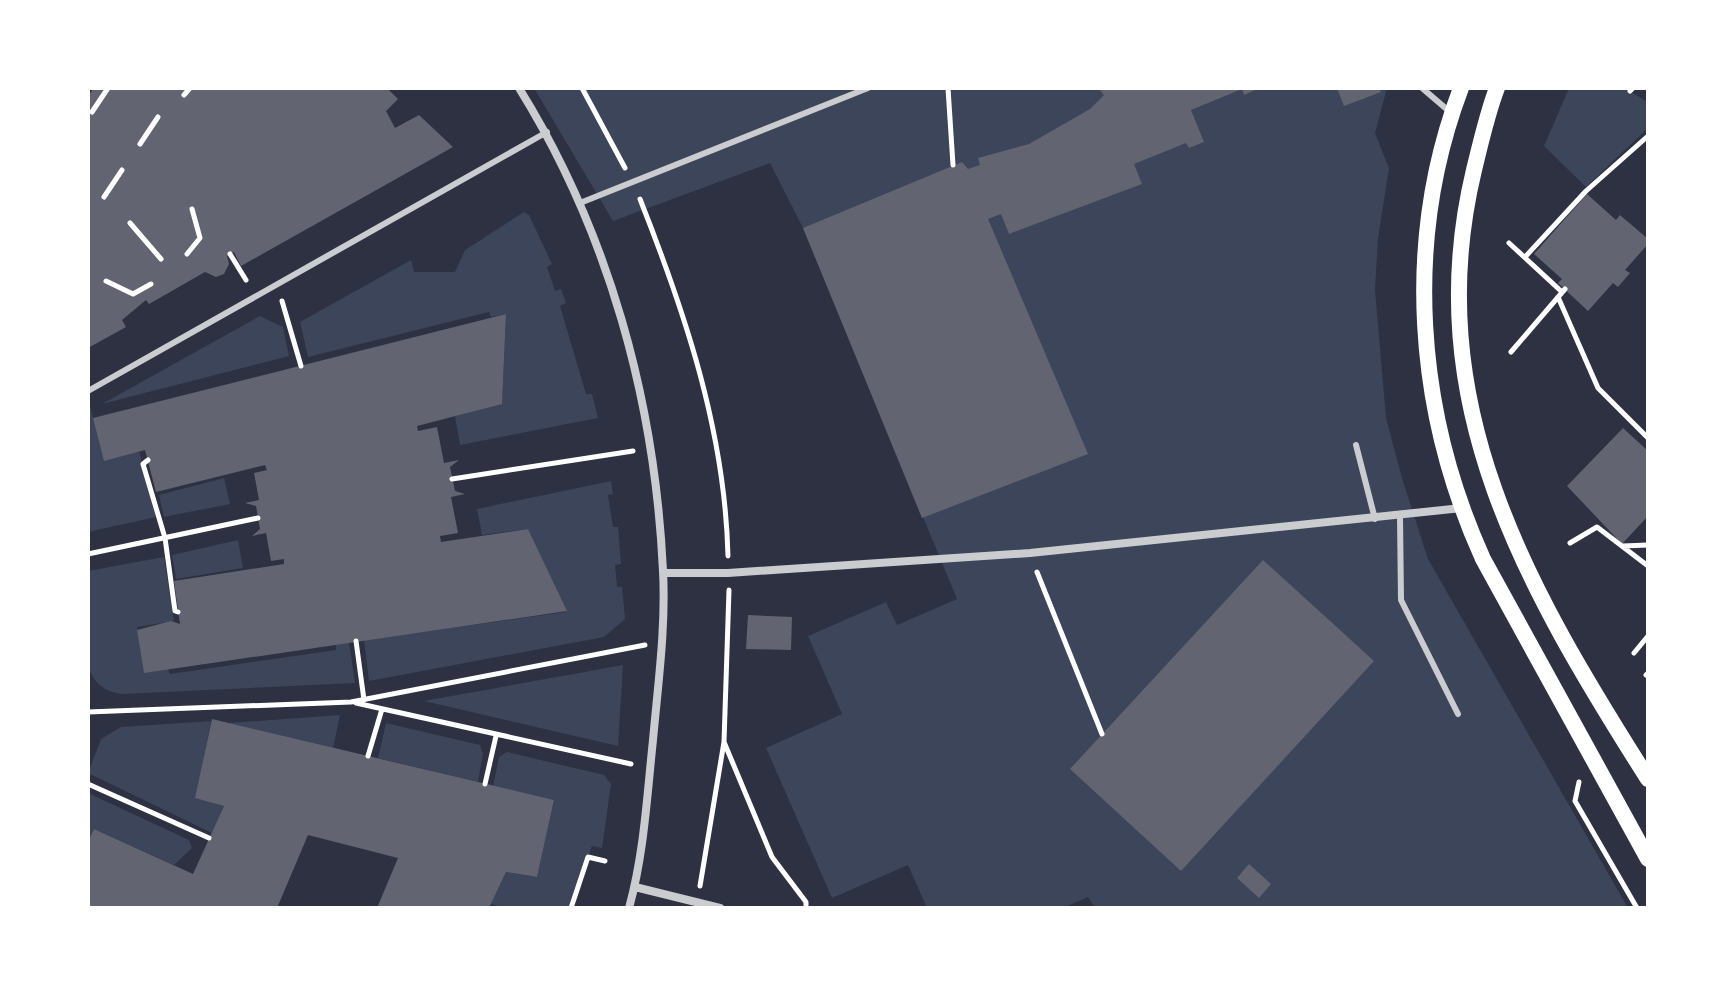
<svg xmlns="http://www.w3.org/2000/svg" width="1736" height="996" font-family="'PT Sans Narrow',sans-serif">
<rect width="100%" height="100%" fill="#2d3142"/>
<path fill="#3c4559" d="M534 88H1387L1375 133 1389 168 1378 238 1375 290 1386 418 1402 478 1428 559 1628 908H1095L1088 897 1063 908H927L908 865 832 898 766 748 842 714 808 636 886 602 897 625 957 599 803 228 770 163 613 221Z
M1569 88H1624L1648 102V128L1586 187 1544 146Z
M524 212 529 215 552 264 547 267 555 291 561 289 566 303 560 306 586 394H592L598 418 460 445 455 416 502 403 506 314 491 317 489 312 308 357 300 322 411 260 414 272H455L465 250Z
M260 316 283 327 289 356 102 404Z
M91 408 93 419 139 451 156 517 88 532V410Z
M224 478 230 504 164 517 159 495Z
M611 481 613 494 608 495 613 527H618L621 564 615 565 617 587H622L625 619 604 637 369 681 364 640 566 612 528 529 482 535 477 509Z
M238 540 243 568 176 579 172 555Z
M164 557 174 621 137 627 144 672 168 669 170 674 336 650V644L349 642 355 683 122 694C104 692 94 683 88 667V571Z
M623 665 618 746 424 701Z
M340 715 333 748 228 723Z
M211 721 196 797 224 806 212 833 88 773 101 739 121 727Z
M386 723 480 745 483 754 478 782 378 758Z
M507 752 604 775 611 784 602 848 592 846 569 908H502L491 904 506 872 537 877 554 800 493 786 499 757Z
M88 793 189 840 192 848 174 865 94 829 88 841Z"/>
<path fill="#626471" d="M94 88H387L398 99 386 111 395 128 419 115 453 147 241 266 234 252 227 256 229 264 224 274 216 277 205 272 149 304 146 300 122 320 126 327 88 348V96Z
M1098 88H1260L1244 95 1242 89 1191 110 1204 142 1189 148 1186 143 1134 164 1142 184 1009 234 1001 214 988 219 1088 454 922 518 803 228 962 162 968 169 980 165 978 158 1029 144 1090 109 1104 95Z
M1337 88H1379L1381 92 1344 106Z
M1587 194 1616 220 1620 215 1648 239V244L1625 270 1630 273 1618 287 1613 283 1588 311 1558 283 1562 279 1534 254Z
M506 314 502 404 417 426 418 431 437 427 444 463 459 460 450 467 455 491 465 494 451 497 458 533 440 536 441 542 528 529 567 611 144 673 137 630 171 621 180 624 174 581 284 564V559L271 561 266 533 252 536 260 529 256 506 245 503 259 500 254 473 267 470 265 465 156 492 145 450 104 461 93 418Z
M1623 428 1648 451V516L1622 544 1567 486Z
M1263 560 1374 661 1181 871 1070 769Z
M748 615 792 617 791 650 746 649Z
M212 719 554 800 537 877 506 872 489 908H377L398 858 308 835 277 908H88V841L94 829 193 874 224 806 195 798Z
M1249 864 1271 884 1259 898 1237 878Z"/>
<g fill="none" stroke-linecap="round" stroke-linejoin="round">
<path stroke="#fff" stroke-width="5" d="M582 88 625 168
M948 88 953 165
M1630 91 1633 88
M184 95 190 88
M92 112 108 88
M140 144 158 117
M104 197 122 170
M640 199C685 313 725 431 728 556
M130 223 161 259
M1509 243 1562 292
M187 254 200 238 192 209
M230 254 246 280
M1525 257 1586 191 1648 136
M106 281 133 294 151 284
M1558 297 1598 388 1648 438
M282 301 301 366
M1511 352 1565 289
M148 460 143 464 165 538 175 611 178 612
M452 479 633 451
M1570 543 1597 527 1648 566
M1623 546 1648 545
M88 554 258 518
M1037 572 1102 734
M356 641 364 700
M1634 653 1648 636
M1646 675 1648 673
M356 703 631 764
M88 712 351 702 645 645
M724 742 772 857 806 902V908
M368 756 382 709
M1579 782 1575 801 1637 908
M88 784 209 838
M485 784 496 736
M700 886 724 742 729 590
M571 908 588 857 605 861"/>
<path stroke="#caccd0" stroke-width="6" d="M1422 88 1450 112
M580 203 868 88
M88 391 547 132
M1356 445 1375 519
M1400 517 1401 600 1458 714"/>
<path stroke="#caccd0" stroke-width="8" d="M519 88C609 233 655 401 663 571 666 627 658 684 653 740 647 796 644 854 629 908
M663 573H728L1030 553 1462 508
M635 887 720 908"/>
<path stroke="#fff" stroke-width="16" d="M1461 88C1403 241 1416 411 1483 559L1648 859
M1497 88C1487 114 1481 142 1474 170 1418 403 1527 588 1648 779"/>
</g>
<rect width="1736" height="996" fill="none" stroke="#ffffff" stroke-width="180"/>
</svg>
